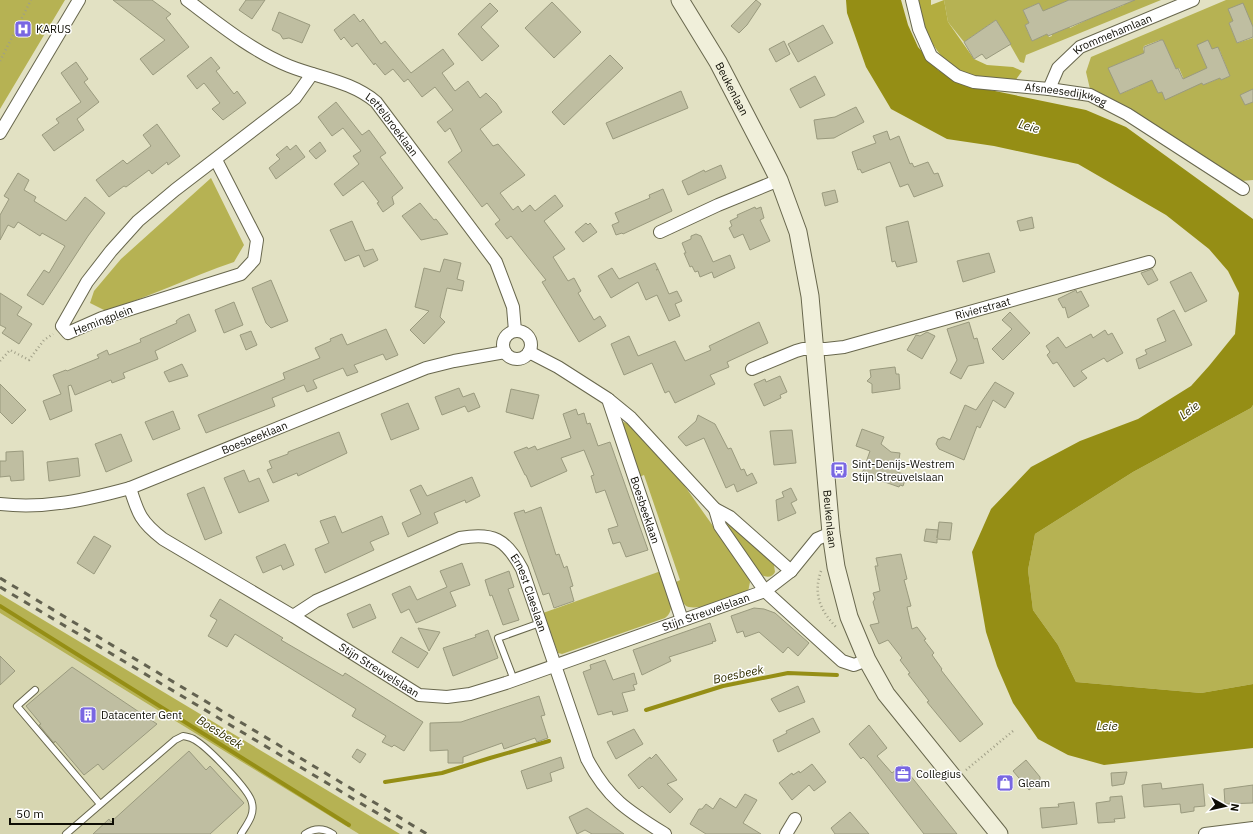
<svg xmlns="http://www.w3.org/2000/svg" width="1253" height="834" font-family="'IBM Plex Sans',sans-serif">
<rect width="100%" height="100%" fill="#e2e1c3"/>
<path fill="#d7d6b1" d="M0 613 359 834H0Z"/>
<path fill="#b6b253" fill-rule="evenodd" d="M0 0H65L0 109Z
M944 0H1069L1060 4 1070 28 1091 18 1084 0H1104L1109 11 1124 5 1122 0H1161L1026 55 1024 63 1020 62 996 20 964 42 948 22ZM1039 3 1052 36 1049 37 1047 34 1032 41 1025 25 1029 23 1023 10Z
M1226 0H1253V27L1233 21 1229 23 1237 43 1253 38V180L1241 181 1090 89 1086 72 1091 57ZM1160 40 1163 41 1176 69 1179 68 1185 82 1165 99 1162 92 1158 93 1145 63 1148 61 1143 49 1144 46ZM1220 51 1230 76 1221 80 1220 78 1203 85 1198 73 1207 68ZM1127 60 1139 86 1120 94 1109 68Z
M211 178 244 245 234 262C190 277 149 297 106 311L90 303 94 291 121 259Z
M1253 405V684L1201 693 1076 682 1058 645 1033 610 1028 570 1035 534 1133 472 1251 408Z
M623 422 627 423 684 485 747 574 750 582 748 592C736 596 694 614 685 605 680 600 678 589 676 582L680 580 644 475 639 477 621 424Z
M729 522 774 565 775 572C773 576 769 578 764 576 754 572 733 536 726 525Z
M661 571C665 585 679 608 665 618L562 654 558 653 543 613Z
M0 594 400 834H359L0 613Z"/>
<path fill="#b3ad40" d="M916 0H931V5L944 0 948 22 974 59 987 65 1013 67 1022 71 1015 81C1001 79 983 80 969 75 938 65 923 30 916 0Z"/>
<path fill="#958e15" d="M846 0H901L908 25 918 47 938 70 961 84 1086 110 1126 127 1253 219V405L1251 408 1133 472 1035 534 1028 570 1033 610 1058 645 1076 682 1201 693 1253 684V748L1104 765 1068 755 1038 739 1013 703 997 666 986 632 972 552 991 509 1031 467 1080 441 1138 419 1191 386 1209 366 1235 334 1239 293 1228 271 1209 249 1166 215 1078 164 994 146 947 139 891 109 866 67 847 13Z"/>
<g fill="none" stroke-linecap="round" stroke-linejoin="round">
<path stroke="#958e15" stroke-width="4" d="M0 606 349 825
M646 710 723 686 788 673 837 675
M385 782 442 773 490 758 549 741"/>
</g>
<path fill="#bfbea1" stroke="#9a9a7e" d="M113 0H152L171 14 166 18 189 47 153 75 140 59 165 40Z
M246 0H265L252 19 239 10Z
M756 0 761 4 747 25 739 33 731 26Z
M1069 0H1135L1048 36 1047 34 1032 41 1025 25 1029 23 1023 10 1039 3 1043 11Z
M552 2 581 32 554 58 525 28Z
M490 3 498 11 481 27 499 46 482 61 458 34Z
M1243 3 1253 27V37L1237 43 1229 23 1233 21 1228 9Z
M279 12 310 25 302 43 289 38 283 39 280 34 272 30Z
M354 14 360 22 363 19 381 44 385 41 411 73 443 49 454 64 442 73 455 91 468 81 480 98 486 93 496 103 502 112 480 129 493 146 498 144 525 175 500 193 513 210 518 206 522 212 530 205 535 211 555 195 563 206 544 221 565 249 553 257 568 281 574 278 581 291 578 293 594 320 600 316 606 326 579 342 542 282 546 280 511 236 507 239 495 224 500 220 487 203 482 207 448 162 462 151 450 128 445 132 437 122 453 110 435 87 422 97 408 79 404 82 393 69 385 75 375 63 374 65 357 43 352 47 344 37 341 40 334 30Z
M996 20 1011 44 986 59 982 54 974 59 964 42Z
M823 25 833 43 798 62 788 44Z
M1161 40H1163L1176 69 1178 68 1183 79 1207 68 1197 45 1208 40 1212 49 1218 47 1230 76 1221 80 1220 78 1203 85 1202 83 1165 100 1162 92 1158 93 1152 80 1120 94 1108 68 1144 53V47Z
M784 41 790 54 776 62 769 49Z
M610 55 623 68 564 125 552 112Z
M211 57 220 68 216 71 234 94 237 91 246 103 223 120 212 109 220 103 204 83 197 89 187 76Z
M76 62 88 79 84 82 99 102 77 119 84 130 54 151 42 135 59 123 56 119 81 102 61 73Z
M815 76 825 95 800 108 790 89Z
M1253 89V102L1245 105 1240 95Z
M681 91 688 108 613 139 606 123Z
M336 102 362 135 369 130 386 153 380 157 403 188 392 197 394 204 383 212 377 203 379 202 363 181 343 196 334 184 359 164 353 156 361 151 343 128 332 136 318 117Z
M856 107 864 122 834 138 817 139 814 120 835 117Z
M157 124 180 156 168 165 167 162 152 174 149 170 126 187 124 186 109 197 96 180 123 160 127 164 151 146 143 135Z
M887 131 890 140 899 136 910 164 912 163 914 167 928 162 934 174 938 173 943 186 914 197 908 184 900 187 890 162 862 173 860 169 858 170 852 152 876 143 873 136Z
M320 142 326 151 316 159 309 151Z
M296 145 305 157 276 179 269 168 280 159 276 155 287 146 290 150Z
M721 165 726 178 688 195 682 181 704 170 705 172Z
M18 173 29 180 24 190 36 197 34 201 66 221 85 197 105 213 88 236 43 305 27 295 44 270 49 273 65 246 42 233 40 236 18 222 14 228 8 225 0 240V215L9 199 4 196Z
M663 189 672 211 623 234 622 233 616 235 612 225 619 222 615 213 650 198 649 195Z
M835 190 838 202 825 206 822 193Z
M420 203 434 220 436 219 448 234 421 240 402 216Z
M755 207 756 209 761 207 764 218 760 220 770 241 750 250 743 234 734 238 729 228 732 226 730 221 738 217 737 215Z
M1032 217 1034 228 1020 231 1017 221Z
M352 221 365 251 373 249 378 260 364 267 359 255 345 261 330 230Z
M908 221 917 262 897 267 895 261 892 262 886 227Z
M586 223 588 225 590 223 597 232 583 242 575 232Z
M696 234 701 236 713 262 730 255 735 268 714 278 712 272 700 277 698 271 695 272 692 266 690 267 684 253H686L682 243 691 239V236Z
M989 253 995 272 963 282 957 261Z
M444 259 461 263 457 279 464 281 462 291 447 288 440 317 445 322 424 344 410 330 429 311 415 307 424 268 440 272Z
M655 263 658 269 656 270 658 269 669 294 677 291 682 301 675 304 680 316 669 321 657 295 646 300 638 282 611 298 598 276 612 268 619 279Z
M1152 269 1158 280 1148 285 1141 273Z
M1191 272 1207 301 1185 312 1170 282Z
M271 280 288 321 271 328 266 323 252 288Z
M1076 290 1077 293 1081 291 1089 306 1068 318 1065 307 1063 308 1058 299Z
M0 293 22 307 17 315 32 324 19 344 2 333 6 328 0 325Z
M234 302 243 325 224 333 215 310Z
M1174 310 1192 345 1139 369 1136 359 1147 354 1145 350 1166 341 1157 319Z
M1010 312 1030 333 1003 360 992 349 1012 329 1002 320Z
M189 314 196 331 155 351 158 359 123 373 125 378 112 383 111 380 75 395 71 385 68 386 72 411 50 420 43 401 61 394 53 375 66 370 67 371 99 358 97 355 107 350 109 355 141 342 140 339 177 323 176 321 180 318Z
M759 322 768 343 727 362 729 367 710 375 715 384 675 403 669 391 665 393 652 363 624 375 611 344 629 336 638 356 675 341 685 361 711 350 709 346Z
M969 322 974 339 977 338 984 363 968 366 961 379 950 373 957 360 947 329Z
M386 329 398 355 386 360 383 354 354 365 358 372 347 376 343 368 313 380 317 388 307 392 304 385 272 398 275 406 206 433 198 415 285 379 283 373 320 358 315 348 331 341 330 339 342 334 347 345Z
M1105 330 1108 335 1112 333 1123 353 1107 362 1104 358 1081 371 1087 378 1074 387 1057 362 1053 364 1047 355 1050 352 1046 346 1058 337 1066 348 1091 334 1093 338Z
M251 331 257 345 246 350 240 335Z
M927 332 935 336 922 359 907 350 916 335 920 336Z
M182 364 188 376 169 382 164 372Z
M895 367 896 374H899L900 389 872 393V384L867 381 871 377 870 370Z
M780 376 787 392 780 395 781 398 764 406 754 384 765 379 766 382Z
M995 382 1014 393 1005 408 993 400 980 428 977 426 964 460 939 449 936 444 938 439 943 437 950 440 965 405 976 410Z
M0 384 26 410 12 424 0 412Z
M459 388 463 397 474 393 480 407 468 412 465 406 442 415 435 397Z
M511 389 539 395 533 419 506 412Z
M408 403 419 429 391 440 381 414Z
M576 409 578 415 584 413 587 424 590 423 598 446 610 442 648 550 626 557 620 542 613 544 608 529 618 526 605 490 596 493 591 476 594 475 584 450 561 458 567 471 531 487 526 475H525L514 452 527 447 528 449 535 446 537 450 571 438 563 414Z
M173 411 180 429 153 440 145 422Z
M698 415 715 424 728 449 731 448 741 470 744 469 747 476 752 473 757 483 737 492 734 484 726 488 704 438 686 446 678 437 696 421Z
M862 429 884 437 881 444 891 452 900 453 897 472 907 475 903 486 900 485 899 487 862 474 870 451 856 446Z
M792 430 796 463 774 465 770 431Z
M339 432 347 453 298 476 297 473 273 483 267 470 272 468 269 461 288 454V452Z
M121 434 132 461 106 472 95 444Z
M23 451 24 480 11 481 10 476 0 477V461H6V452Z
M78 458 80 476 49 481 47 462Z
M244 470 249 482 259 478 269 501 239 513 224 478Z
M472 477 480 496 466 503 465 500 434 513 438 523 408 537 402 523 421 514 410 490 421 485 427 496Z
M204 487 222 533 205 540 187 494Z
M791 488 797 500 791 503 796 513 778 521 776 500 784 497 782 492Z
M541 507 556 555 559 554 564 568 567 566 573 586 570 587 574 601 554 608 549 593 543 595 514 513 524 510 525 513Z
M335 516 342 533 382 516 389 534 370 542 374 550 325 573 315 549 329 543 320 521Z
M939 522 952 523 950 540 937 539V543L924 541 926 529 938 530 937 538Z
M94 536 111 546 94 574 77 563Z
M285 544 294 565 283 570 281 565 263 573 256 557Z
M901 554 907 579 904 580 911 606 907 607 912 629 917 627 926 639 924 640 934 653 932 655 942 669 941 670 983 724 960 742 927 702 929 701 908 674 910 673 900 660 902 658 888 640 879 644 870 625 879 623 873 602 875 599 873 593 880 591 875 566H878L876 558Z
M462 563 470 585 450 592 456 606 416 623 409 609 401 613 392 594 410 586 417 600 447 587 440 571Z
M509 571 514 587 508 589 519 620 503 625 492 595 490 596 485 580Z
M220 599 283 638 281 640 343 676 345 673 423 722 404 751 394 745 392 747 382 742 386 736 352 716 356 709 235 634 227 647 208 636 217 620 210 616Z
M370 604 376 618 353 628 347 614Z
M754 608 764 609 775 613 809 643 798 656 788 647 783 653 759 632 745 637 743 631 737 633 731 616Z
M710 623 716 641 712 642 713 643 669 657 671 661 642 675 633 650Z
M418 628 440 632 429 651Z
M488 630 498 658 453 676 443 648 476 637 475 635Z
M401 637 428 653 418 668 392 652Z
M0 656 15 671 0 685Z
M605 660 613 680 634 673 637 684 633 685 635 690 622 693 628 711 613 715 612 711 598 715 583 672 591 669 590 665Z
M72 667 157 724 103 770 98 764 84 775 55 741 54 743 39 725 41 724 26 706Z
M798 686 805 702 779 712 771 699Z
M539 696 545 715 541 716 548 738 537 742 535 738 504 749 502 743 463 757V763H448V750L430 751V723L461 722Z
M813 718 820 732 778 752 773 740 787 733 786 731Z
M869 725 887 748 877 756 892 773 902 765 957 834H924L868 762 863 757 861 759 849 744Z
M634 729 643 744 616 759 607 742Z
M357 749 366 754 360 763 352 757Z
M189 751 206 770 210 766 244 803 210 834H93L109 819 111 822Z
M656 754 677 780 667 784 683 799 670 813 642 786 639 789 628 775 650 757 651 759Z
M561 757 564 768 550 773 552 781 527 789 521 771Z
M1026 760 1040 777V781L1029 790 1013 771Z
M812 764 826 782 814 791 809 785 792 800 779 783 792 773 793 775 799 771 800 773Z
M1127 772 1124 784 1112 786 1111 773Z
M1161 783 1162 789 1203 784 1205 806 1194 807V811L1181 813 1180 804 1144 807 1142 785Z
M1253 785V803L1225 804 1224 789Z
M745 794 757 800 743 823 761 834H706L690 824 699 809H702L706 804 713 809 720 798 736 808Z
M1122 796 1125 818 1114 819 1115 822 1098 823 1096 803 1110 801V797Z
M1074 802 1077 824 1042 828 1040 808 1059 807 1058 804Z
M587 808 624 834H592L585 830 577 834 569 817Z
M850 812 869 834H835L831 828Z"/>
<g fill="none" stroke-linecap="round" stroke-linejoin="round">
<g stroke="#68674d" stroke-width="8">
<path id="lane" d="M514 680 498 638 540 623
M35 690 17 706 100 804
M66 834 175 740 183 736C188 737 191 737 195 740 207 747 250 790 252 803 255 815 247 824 241 834
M305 834C314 828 324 828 333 834"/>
</g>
<g stroke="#68674d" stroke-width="14">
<g id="street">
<path id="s1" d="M187 0C219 24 252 51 289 66 319 78 351 81 376 102L496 262 513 307 515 331"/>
<path id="s2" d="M912 0 919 29 931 56 957 76 974 82 1049 89 1090 95 1127 114 1243 189"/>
<path id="s3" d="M1049 89 1058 68 1080 47 1193 0"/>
<path d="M0 133 79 0"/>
<path d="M216 160 257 240 254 260 241 274 102 318 68 333 62 326 87 282 111 251 138 221 175 190 295 98 312 74"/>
<path d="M660 232 718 205 779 180"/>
<circle cx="517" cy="345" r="14"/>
<path id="s4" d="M529 352 558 367 608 399 682 620"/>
<path id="s5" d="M752 369 796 351 803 349H826L844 347 1149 262"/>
<path d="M609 400 631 418 715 509 730 517 791 571"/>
<path id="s6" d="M130 488C138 514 141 522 163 539L293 616 419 695 447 697 470 694 506 683 765 591 791 571 817 539 831 533"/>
<path id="s7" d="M0 504C46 509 86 500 130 488L426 368 454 361 505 352"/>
<path d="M715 509 720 526 765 591 842 661 854 665 867 660"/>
<path id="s8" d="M293 616 316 601 460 538C493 532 506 539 522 569L587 759C608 799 628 811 665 834"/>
<path d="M786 834 795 819"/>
<path d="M1205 834 1253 828"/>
</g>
</g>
<g stroke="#68674d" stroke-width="19">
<g id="secondary">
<path id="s9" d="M680 0 718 62 768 158 779 180 798 232 810 296 831 533 836 567 849 617 867 660 886 694 999 834"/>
</g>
</g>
<path stroke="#a09f87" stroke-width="2.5" stroke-dasharray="1 3" stroke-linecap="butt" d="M0 61 31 0
M0 361 10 350 29 360 44 340 53 334
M821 571C813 594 820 610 836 627
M966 770 1013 731"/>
<use href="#lane" stroke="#fff" stroke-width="6"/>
<use href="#street" stroke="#fff" stroke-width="12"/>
<use href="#secondary" stroke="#f0efda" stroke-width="17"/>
<path stroke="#636250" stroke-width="3" stroke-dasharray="7 7" stroke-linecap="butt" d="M0 578 427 834
M0 587 412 834"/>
</g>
<defs>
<g id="hospital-square" transform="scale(0.9)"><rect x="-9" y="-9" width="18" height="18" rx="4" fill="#7967e2" stroke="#fff"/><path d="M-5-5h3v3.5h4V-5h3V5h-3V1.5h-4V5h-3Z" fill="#fff"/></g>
<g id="bus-square" transform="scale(0.9)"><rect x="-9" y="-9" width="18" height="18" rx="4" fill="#7967e2" stroke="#fff"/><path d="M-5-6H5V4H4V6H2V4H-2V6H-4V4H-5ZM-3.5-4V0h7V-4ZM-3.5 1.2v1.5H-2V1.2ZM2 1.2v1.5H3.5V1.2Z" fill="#fff"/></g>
<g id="building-square" transform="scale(0.9)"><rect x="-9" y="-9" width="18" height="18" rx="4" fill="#7967e2" stroke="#fff"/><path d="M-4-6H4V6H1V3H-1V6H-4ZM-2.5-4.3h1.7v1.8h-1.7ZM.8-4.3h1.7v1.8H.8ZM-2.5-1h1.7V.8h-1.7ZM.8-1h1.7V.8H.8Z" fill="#fff"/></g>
<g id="office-square" transform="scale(0.9)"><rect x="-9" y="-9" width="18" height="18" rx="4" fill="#7967e2" stroke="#fff"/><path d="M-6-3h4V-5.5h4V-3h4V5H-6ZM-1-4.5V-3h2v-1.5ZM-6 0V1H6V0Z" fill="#fff"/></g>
<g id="shop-square" transform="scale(0.9)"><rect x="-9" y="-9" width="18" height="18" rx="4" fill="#7967e2" stroke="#fff"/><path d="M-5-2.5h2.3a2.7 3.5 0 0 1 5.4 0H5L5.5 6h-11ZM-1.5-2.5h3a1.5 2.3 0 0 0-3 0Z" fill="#fff"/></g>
</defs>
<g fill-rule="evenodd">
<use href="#hospital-square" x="23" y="29"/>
<use href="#bus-square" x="839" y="470"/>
<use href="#building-square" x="88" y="715"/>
<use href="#office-square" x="903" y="774"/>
<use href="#shop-square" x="1005" y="783"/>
</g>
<g text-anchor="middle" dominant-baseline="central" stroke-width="3" stroke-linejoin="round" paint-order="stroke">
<g font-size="11" fill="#0e0d04" stroke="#fff" text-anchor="start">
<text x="36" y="29">KARUS</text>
<text x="852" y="464">Sint-Denijs-Westrem<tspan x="852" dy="13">Stijn Streuvelslaan</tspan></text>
<text x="101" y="715">Datacenter Gent</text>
<text x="916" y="774">Collegius</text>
<text x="1018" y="783">Gleam</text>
</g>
<g font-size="11" fill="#0e0d04" stroke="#fff">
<text stroke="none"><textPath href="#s3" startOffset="88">Krommehamlaan</textPath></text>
<text stroke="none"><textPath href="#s9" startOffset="103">Beukenlaan</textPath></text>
<text stroke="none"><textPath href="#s2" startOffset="203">Afsneesedijkweg</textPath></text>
<text stroke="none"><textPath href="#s1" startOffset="244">Lettelbroeklaan</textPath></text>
<text stroke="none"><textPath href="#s5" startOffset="240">Rivierstraat</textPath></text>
<text transform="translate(103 320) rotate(-21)">Hemingplein</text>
<text stroke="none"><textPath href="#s7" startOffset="266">Boesbeeklaan</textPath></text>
<text stroke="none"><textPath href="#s4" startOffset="209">Boesbeeklaan</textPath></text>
<text stroke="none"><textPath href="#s9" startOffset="550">Beukenlaan</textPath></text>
<text stroke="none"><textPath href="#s8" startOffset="286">Ernest Claeslaan</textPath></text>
<text stroke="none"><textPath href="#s6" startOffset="663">Stijn Streuvelslaan</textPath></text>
<text stroke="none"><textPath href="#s6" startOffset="315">Stijn Streuvelslaan</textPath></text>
</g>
<g font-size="12" font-style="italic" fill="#302e00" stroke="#fff">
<text transform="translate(1029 126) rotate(16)">Leie</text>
<text transform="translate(1189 410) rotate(-37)">Leie</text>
<text transform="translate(738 674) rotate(-12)">Boesbeek</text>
<text x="1107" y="725">Leie</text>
<text transform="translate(220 732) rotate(32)">Boesbeek</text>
</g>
</g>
<g transform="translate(1225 806) rotate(98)" stroke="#ffffff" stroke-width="3" paint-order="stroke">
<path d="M0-3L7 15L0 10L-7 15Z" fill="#0e0d04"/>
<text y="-6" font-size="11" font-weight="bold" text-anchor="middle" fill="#0e0d04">N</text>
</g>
<path d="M10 818v6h103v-6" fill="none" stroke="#0e0d04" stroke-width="2"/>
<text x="16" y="818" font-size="12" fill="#0e0d04" stroke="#ffffff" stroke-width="3" paint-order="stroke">50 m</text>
</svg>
